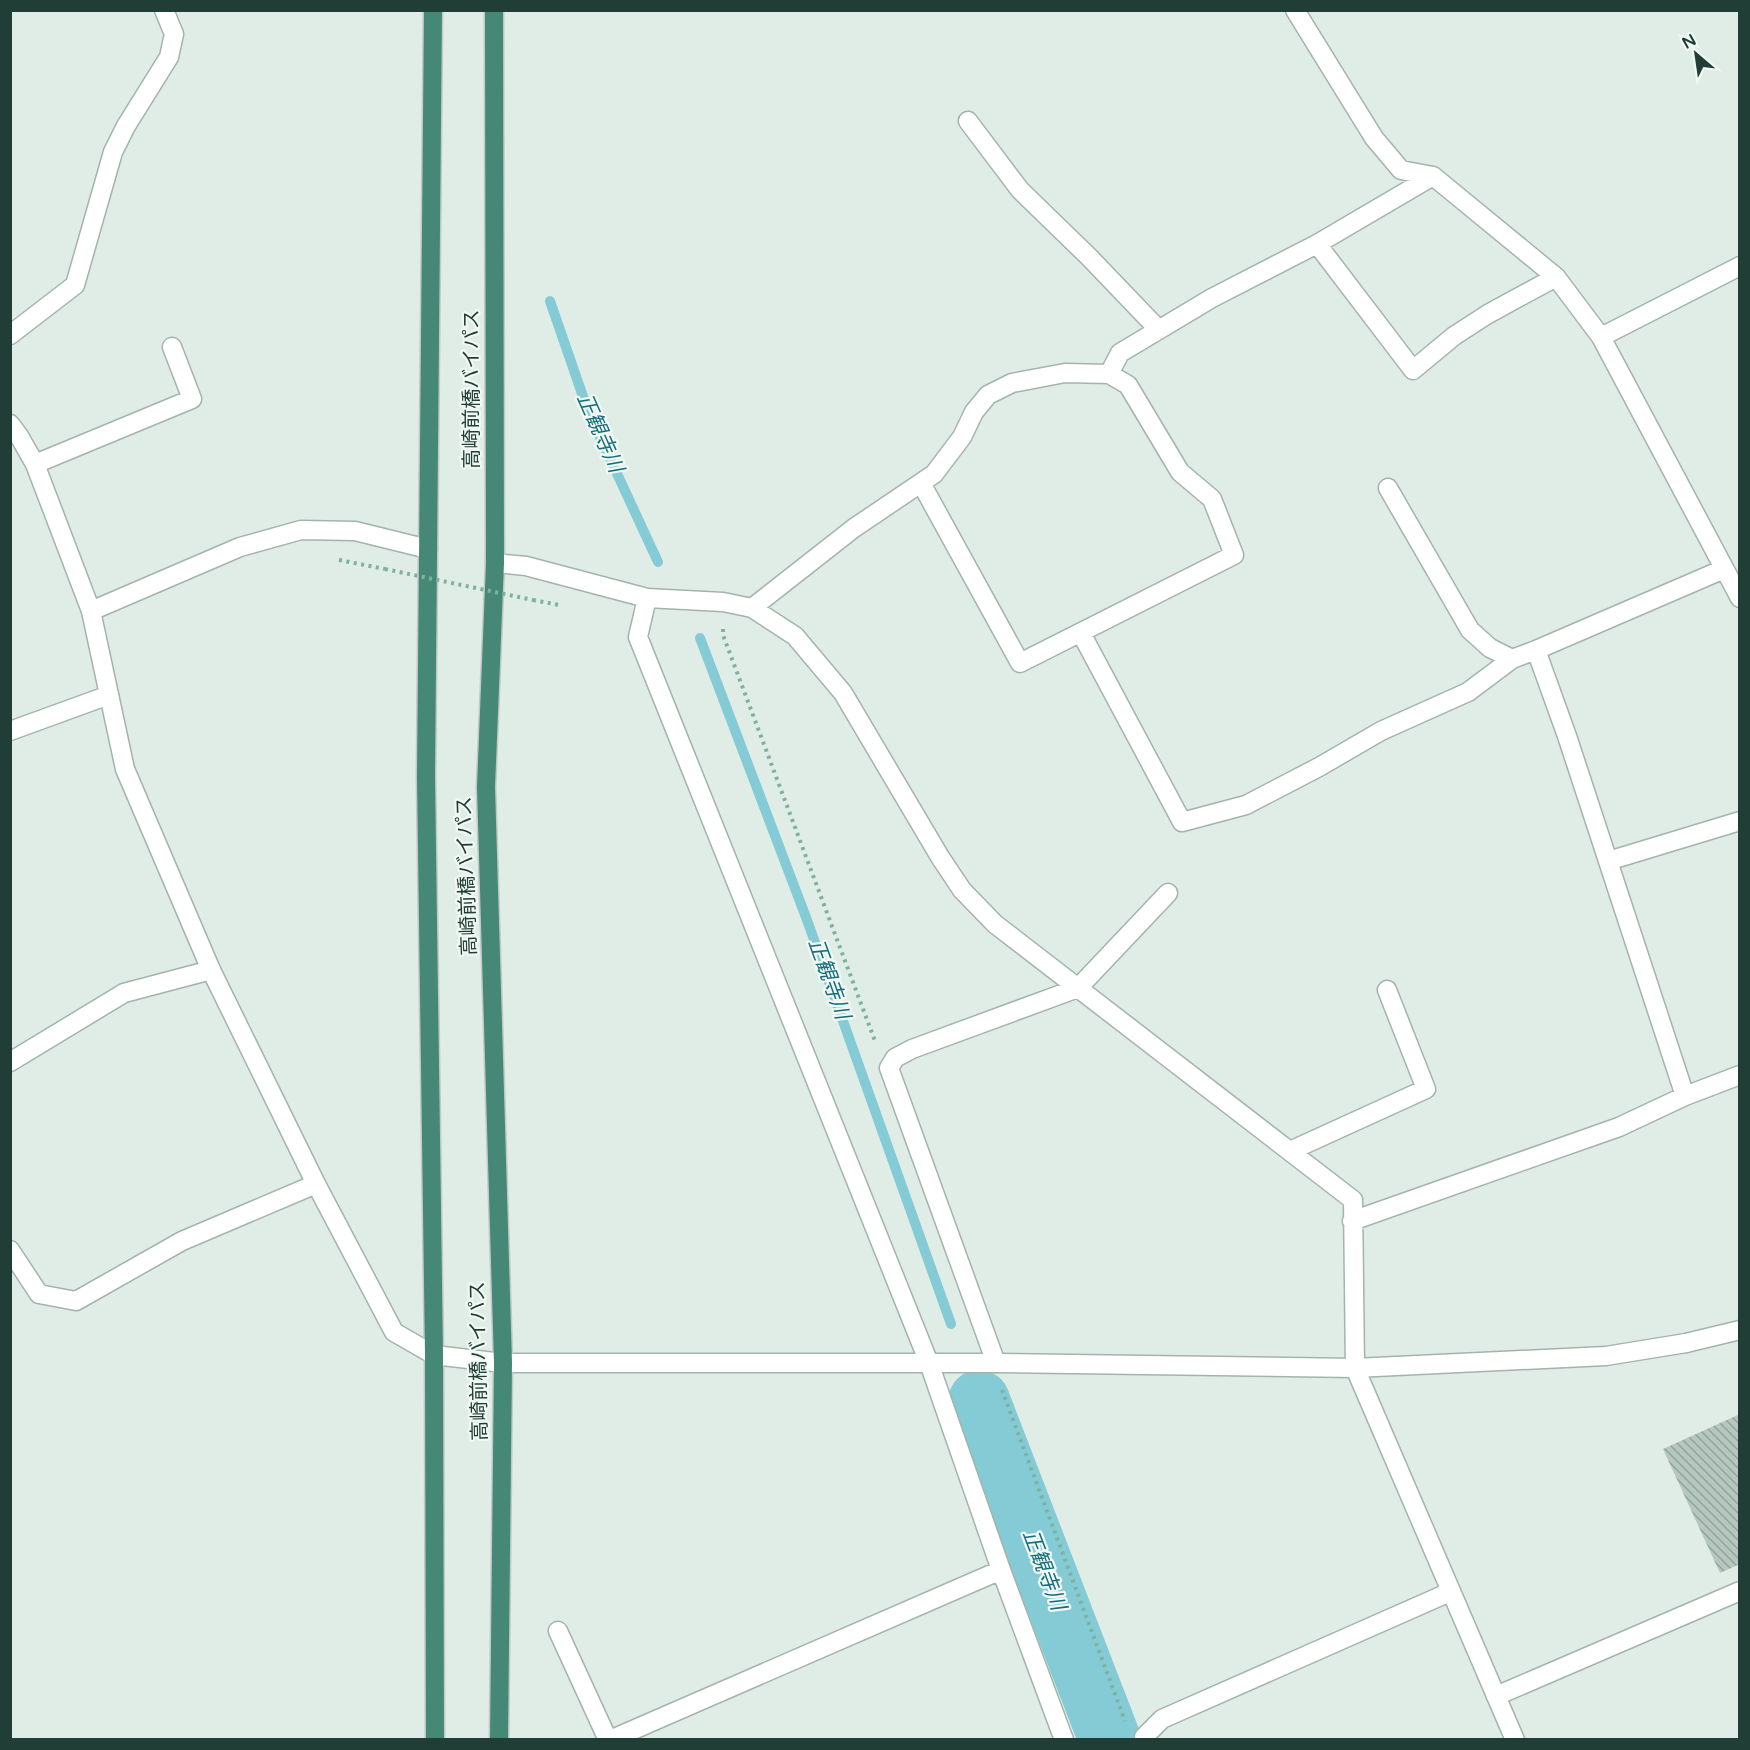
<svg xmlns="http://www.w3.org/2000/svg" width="1750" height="1750" font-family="'Varela Round','Noto Sans JP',sans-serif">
<defs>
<pattern id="building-back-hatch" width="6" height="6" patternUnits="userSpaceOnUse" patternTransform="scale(1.5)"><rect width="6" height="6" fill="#b5c7bf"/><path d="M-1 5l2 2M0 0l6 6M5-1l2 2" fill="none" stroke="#93a39c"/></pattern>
</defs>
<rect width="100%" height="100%" fill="#e0ece6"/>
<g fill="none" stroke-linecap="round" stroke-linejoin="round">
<path stroke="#84cbd5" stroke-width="10" d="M550 301 588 411 658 562
M700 638 807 920 951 1324"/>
<path stroke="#84cbd5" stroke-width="62" d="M979 1401 1110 1740"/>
</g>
<path fill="url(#building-back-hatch)" d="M1740 1414V1564L1720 1573 1663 1449Z"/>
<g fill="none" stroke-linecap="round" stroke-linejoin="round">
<g stroke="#a3b4ad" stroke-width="21">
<path id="minor" d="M1295 10 1374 138 1401 170 1433 176 1556 277 1601 337 1740 598
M968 121 1020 190 1089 257 1159 330
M1317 244 1413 370 1454 336 1488 314 1556 277
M10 335 75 285 113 152 126 126 169 57 174 34 164 10
M1601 337 1740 266
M35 464 192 399 172 347
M921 483 1020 663 1234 555 1212 499 1180 472 1128 385 1109 374
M1388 488 1470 630 1490 648 1512 659
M495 563 526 566 647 598 723 602 752 608 795 636 843 693 940 857 962 890 995 924 1353 1200 1355 1368
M647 598 638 637 929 1363 1001 1570 1064 1740
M752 608 854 528 934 474 962 437 974 412 988 395 1012 383 1065 373 1109 374 1120 353 1212 298 1317 244 1433 176
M91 611 240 547 301 530 355 531 428 549
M1081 633 1182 822 1246 805 1319 767 1381 731 1468 692 1512 659 1536 650
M10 731 109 695
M1608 861 1740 821
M10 1062 124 993 211 970
M1685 1096 1567 736 1536 650 1724 569
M1290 1151 1426 1089 1387 990
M1352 1221 1619 1127 1685 1096 1740 1075
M10 1250 39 1294 76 1301 182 1241 316 1184
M1686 1343 1740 1330
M996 1363 889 1068 895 1058 912 1049 1078 988 1168 893
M558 1631 608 1740
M1496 1696 1740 1591
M610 1740 1001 1570
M1144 1740V1737L1162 1719 1450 1592"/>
</g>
<g stroke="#a3b4ad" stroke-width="21">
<path id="tertiary" d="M10 424 19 436 35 464 91 611 125 769 211 970 316 1184 394 1332 434 1355 503 1363H996L1355 1368 1606 1356 1686 1343
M1355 1368 1515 1740"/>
</g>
<g stroke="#c1c9c6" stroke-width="21">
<path id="trunk" d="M433 10 426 776 434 1355 435 1740
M494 10 495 563 486 787 503 1363 499 1740"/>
</g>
<path stroke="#7eb2a0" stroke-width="4" stroke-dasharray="3 4.5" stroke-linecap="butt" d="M339 560 385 569
M533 600 559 605
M723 629V635L875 1041
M1002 1390 1125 1721"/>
<use href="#minor" stroke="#fff" stroke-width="18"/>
<use href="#tertiary" stroke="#fff" stroke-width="18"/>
<use href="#trunk" stroke="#468876" stroke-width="18"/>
<path stroke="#7eb2a0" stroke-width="4" stroke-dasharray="3 4.5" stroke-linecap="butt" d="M385 569 533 600"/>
</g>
<g text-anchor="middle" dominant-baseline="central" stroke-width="4.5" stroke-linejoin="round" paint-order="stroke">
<g font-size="20" fill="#203e35" stroke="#f1f8f4">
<text transform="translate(472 389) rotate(-90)">高崎前橋バイパス</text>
<text transform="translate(467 876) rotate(-92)">高崎前橋バイパス</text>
<text transform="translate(479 1361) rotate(-91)">高崎前橋バイパス</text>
</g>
<g font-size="21" font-style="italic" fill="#166f7e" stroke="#f1f8f4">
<text transform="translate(600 433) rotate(66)">正観寺川</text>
<text transform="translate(829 979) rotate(70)">正観寺川</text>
<text transform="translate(1044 1570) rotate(69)">正観寺川</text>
</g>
</g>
<rect width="1750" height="1750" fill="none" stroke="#203e35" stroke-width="24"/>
<g transform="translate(1696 54) rotate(331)" stroke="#f1f8f4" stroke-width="4.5" paint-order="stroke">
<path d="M0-4.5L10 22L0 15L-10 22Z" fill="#203e35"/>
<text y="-9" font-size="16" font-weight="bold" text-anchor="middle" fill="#203e35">N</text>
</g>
</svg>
